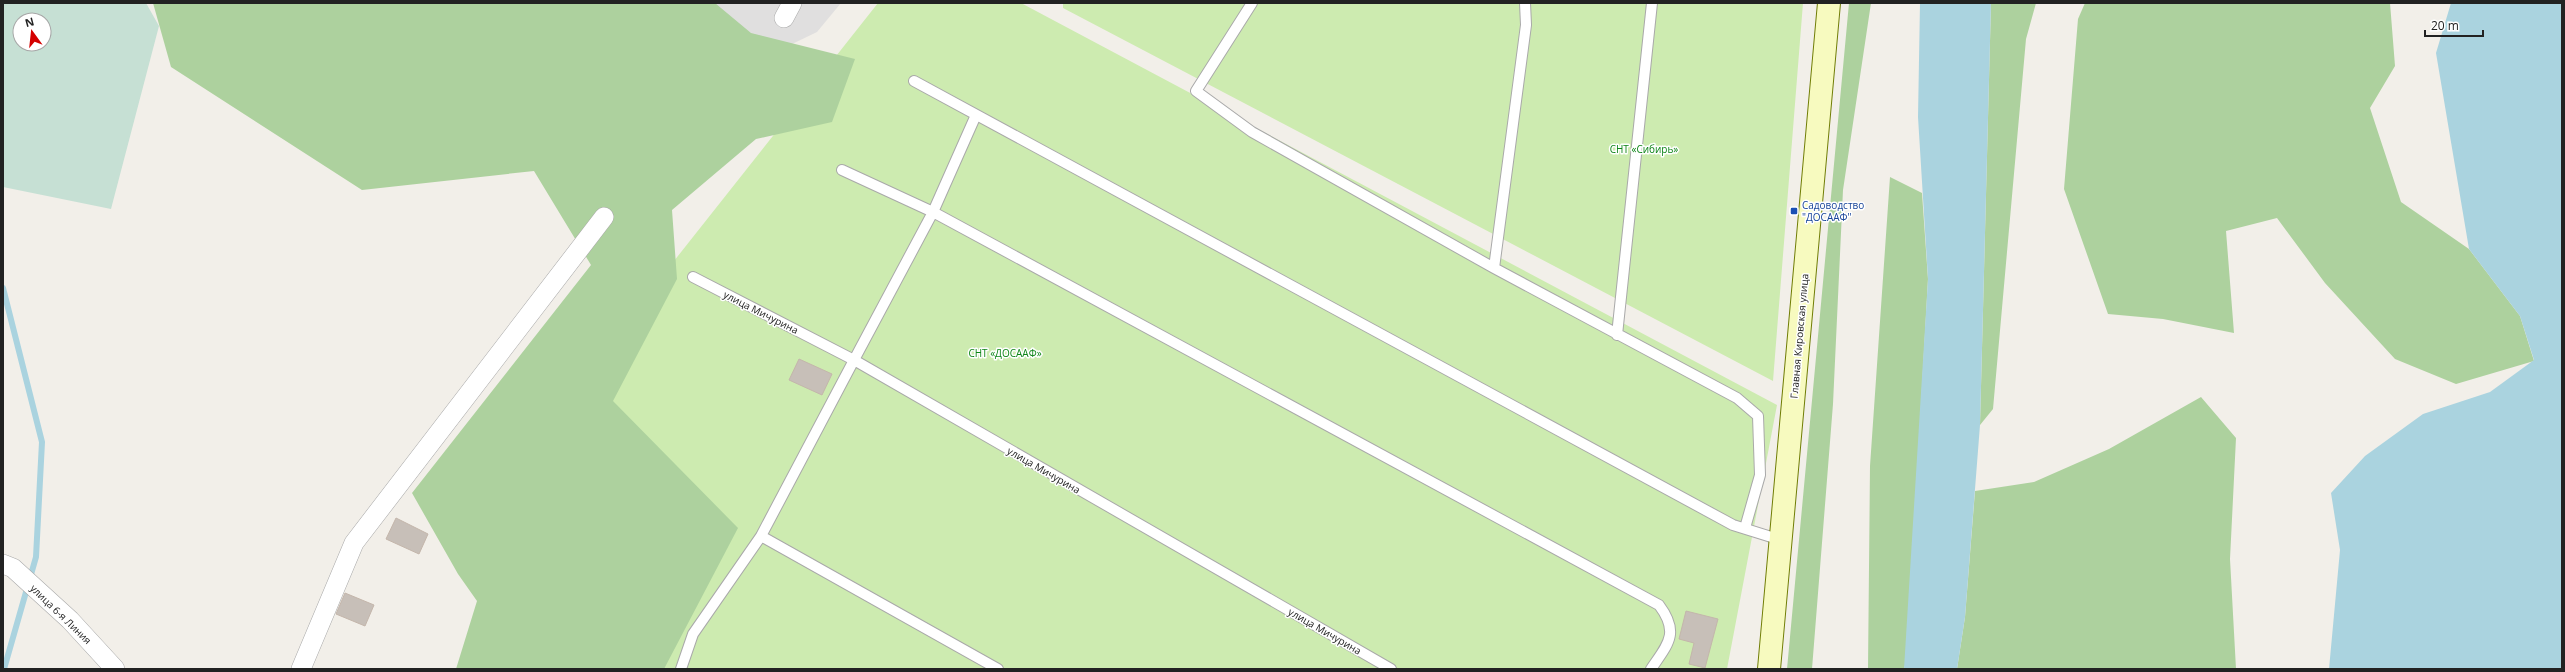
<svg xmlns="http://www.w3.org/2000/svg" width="2565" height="672" font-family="'Open Sans',sans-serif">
<rect width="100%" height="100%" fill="#f2efe9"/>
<path fill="#e0dfdf" d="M708 3H841L817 32 738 70Z"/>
<path fill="#cdebb0" d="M878 3H1021L1777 405 1727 669H624L568 395Z
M1063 3H1803L1773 381 1063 8Z"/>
<path fill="#add19e" d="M153 3H715L751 33 855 59 832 122 756 139 672 210 677 279 613 401 738 528 664 669H456L477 601 458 574 412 493 591 265 534 171 362 190 171 67Z
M1849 3H1871L1843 190 1833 404 1812 669H1787Z
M1991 3H2036L2026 39 1993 409 1980 425Z
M2085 3H2390L2395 66 2370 108 2401 202 2469 249 2520 316 2534 361 2456 384 2395 359 2325 283 2277 218 2226 231 2234 333 2163 319 2108 314 2064 189 2078 19Z
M1890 177 1922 193 1928 279 1907 657 1904 669H1868L1870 466Z
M2201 397 2236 438 2230 559 2236 669H1957L1965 617 1975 491 2034 482 2109 449Z"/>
<path fill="#c6e0d4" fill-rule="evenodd" d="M3 3H146L159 26 111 209 3 187ZM20 20H44V44H20Z"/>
<path fill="#aad3df" d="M1920 3H1991L1980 425 1965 617 1957 669H1904L1928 279 1918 117Z
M2451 3H2562V669H2329L2340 550 2331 493 2365 456 2423 414 2490 392 2534 360 2520 316 2469 249 2436 53Z"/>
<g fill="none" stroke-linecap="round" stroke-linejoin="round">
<path stroke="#aad3df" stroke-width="6" d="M3 288 42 442 36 557 4 669"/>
</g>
<path fill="#c7bfb8" stroke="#c4b6ab" d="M799 359 832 374 822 395 789 380Z
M396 518 428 534 419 554 386 539Z
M345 593 374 605 365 626 336 614Z
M1686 611 1718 619 1705 668 1689 664 1694 643 1679 639Z"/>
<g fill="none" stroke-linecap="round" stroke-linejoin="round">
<g stroke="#a9a9a9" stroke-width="12">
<path id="lane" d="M1252 3 1196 91 1252 132 1494 268 1737 398 1758 416 1760 475 1745 528
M914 81 1733 525 1781 540
M842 170 933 212 1659 605C1680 633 1668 644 1651 669
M1494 268 1526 25 1525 3
M693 277 854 360 1391 669
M1617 335 1652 3
M761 536 998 669
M681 669 693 634 761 536 854 360 933 212 976 115"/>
</g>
<g stroke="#a9a9a9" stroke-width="20">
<path id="street" d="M784 18 792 3
M3 564 13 568 70 620 115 669
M301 669 354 543 604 217"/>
</g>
<g stroke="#707d05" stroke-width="24">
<path id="secondary" d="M1769 669 1829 3"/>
</g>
<use href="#lane" stroke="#fff" stroke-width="10"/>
<use href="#street" stroke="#fff" stroke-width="19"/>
<use href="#secondary" stroke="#f7fabf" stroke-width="22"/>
</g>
<rect fill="#1a4fb4" stroke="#fff" stroke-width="1.5" x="1790" y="207" width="8" height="8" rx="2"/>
<g text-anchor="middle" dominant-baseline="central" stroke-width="3" stroke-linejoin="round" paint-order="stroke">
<g font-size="10" fill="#0c8416" stroke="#fff">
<text x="1644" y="149">СНТ «Сибирь»</text>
<text x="1005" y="353">СНТ «ДОСААФ»</text>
</g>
<g font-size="10" fill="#164399" stroke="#fff" text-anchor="start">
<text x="1802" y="205">Садоводство<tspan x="1802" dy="12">"ДОСААФ"</tspan></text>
</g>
<g font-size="10" fill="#222" stroke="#fff">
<text transform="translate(761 312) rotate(27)">улица Мичурина</text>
<text transform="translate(1799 336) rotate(-85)">Главная Кировская улица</text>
<text transform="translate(1044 470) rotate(30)">улица Мичурина</text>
<text transform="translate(61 614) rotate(44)">улица 6-я Линия</text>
<text transform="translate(1325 631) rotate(30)">улица Мичурина</text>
</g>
</g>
<rect width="2565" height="672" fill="none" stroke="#222222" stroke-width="8"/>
<g transform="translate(32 32) rotate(345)"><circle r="19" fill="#ffffff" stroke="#a7a7a7"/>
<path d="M0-3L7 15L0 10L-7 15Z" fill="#d40000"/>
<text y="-6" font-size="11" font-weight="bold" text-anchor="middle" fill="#222222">N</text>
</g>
<path d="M2425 30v6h58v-6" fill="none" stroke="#222222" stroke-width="2"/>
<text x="2431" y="30" font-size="12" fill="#222222" stroke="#ffffff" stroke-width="3" paint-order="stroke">20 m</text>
</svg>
